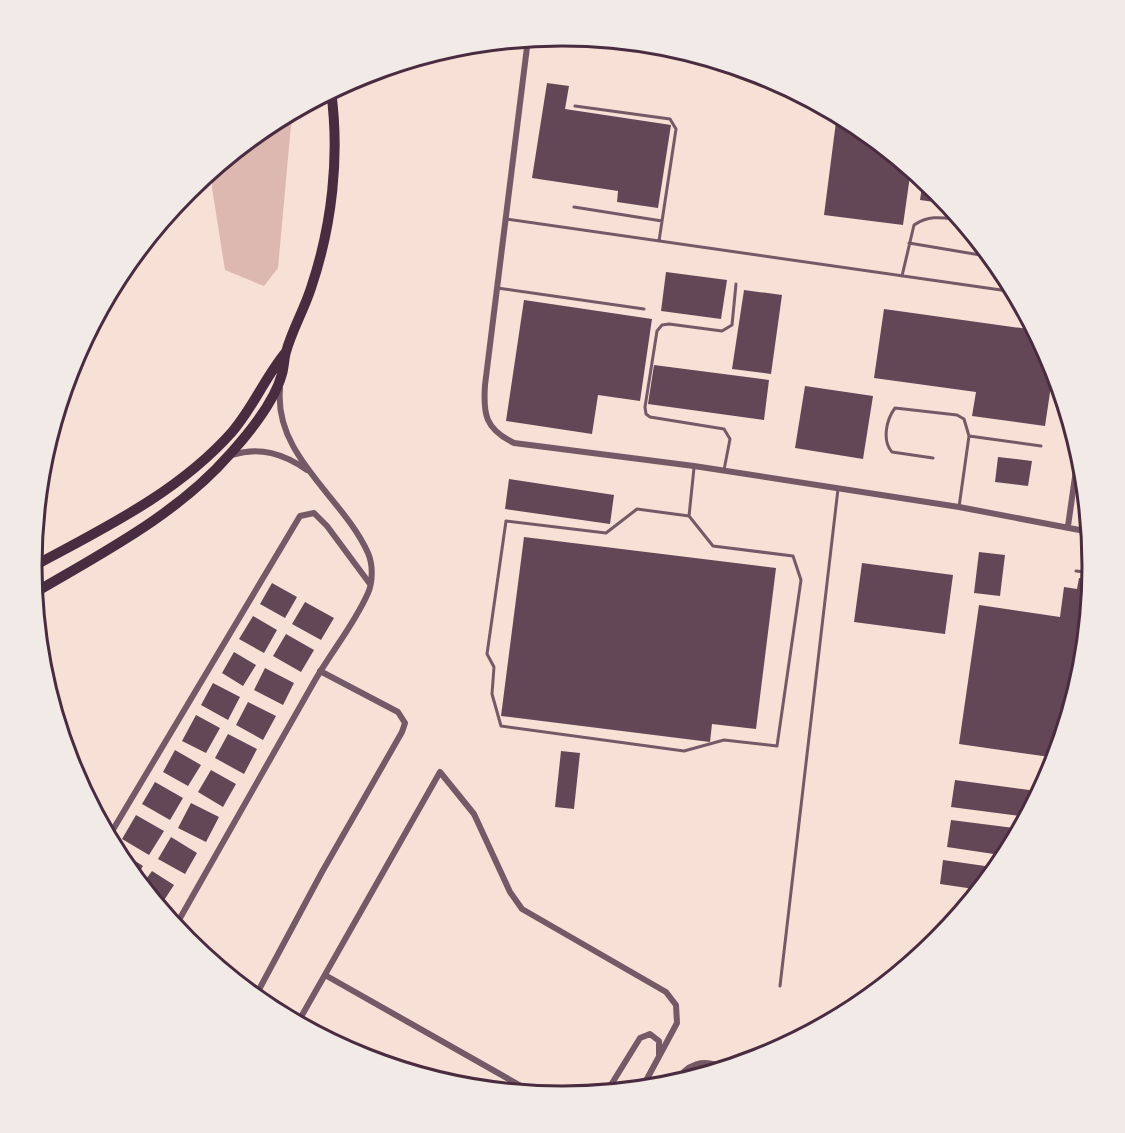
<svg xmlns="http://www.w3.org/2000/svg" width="1125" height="1133" font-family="Georgia,serif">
<rect width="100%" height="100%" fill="#f7e1d7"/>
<path fill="#dcb8b0" d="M289 114H292L278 268 264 286 225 270 212 188 213 170 268 125Z"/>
<path fill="#644757" d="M547 83 569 86 565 109 671 125 658 208 617 202 618 191 532 178Z
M837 114 858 125 911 169 903 225 824 215Z
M923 179 938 191 949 204 920 200Z
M666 272 727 280 721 319 661 311Z
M744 290 782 295 771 374 732 369Z
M524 300 652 319 640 401 598 395 592 434 506 421Z
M884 309 1035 330 1054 366 1045 426 972 416 976 392 874 378Z
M654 365 769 380 764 420 648 404Z
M805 386 873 396 863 459 795 448Z
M998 457 1032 461 1028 486 995 482Z
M509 479 614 495 610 524 505 509Z
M524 537 776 568 756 729 712 724 710 742 501 716Z
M979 552 1005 555 1000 596 974 593Z
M862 563 953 575 945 634 854 622Z
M1079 578 1092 580 1083 670 1057 758 959 744 979 605 1060 617 1064 587 1077 589Z
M272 583 297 597 285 618 260 604Z
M305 602 334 618 321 640 292 624Z
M253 616 277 630 264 653 239 639Z
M286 634 314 650 301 672 273 656Z
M234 652 256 665 243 686 222 673Z
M265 668 294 683 283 705 254 690Z
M213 683 240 697 228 720 201 705Z
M248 702 276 716 263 740 236 725Z
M196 715 220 728 206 753 182 741Z
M228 734 257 749 244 774 215 758Z
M175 750 201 765 188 786 163 772Z
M561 751 580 753 574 809 555 807Z
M211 770 236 784 223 807 198 792Z
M955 780 1037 791 1036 803 1028 817 951 807Z
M155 782 183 798 170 820 142 804Z
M191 803 219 817 206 842 178 828Z
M136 815 164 831 149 855 122 839Z
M951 820 1021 829 1007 856 947 847Z
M171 837 197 853 185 874 158 859Z
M120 851 143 866 135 879 121 861 117 855Z
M943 860 999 868 981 890 940 884Z
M152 871 174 885 159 908 141 886Z"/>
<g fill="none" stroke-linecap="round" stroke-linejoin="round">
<path stroke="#755966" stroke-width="3" d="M575 106 670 119 676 129 659 241
M574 207 662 221
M506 219 1015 292
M909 243 992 257
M902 276 914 225C930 214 944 218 962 220
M497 288 644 309
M969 436 1041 446
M933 458 892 452C882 441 886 420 895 408L957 415 964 419 969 436 959 507
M724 470 730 439 724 429 650 417 646 414 645 407 657 331 662 325 669 324 722 331 732 325 736 284
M637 509 689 516 713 546 793 556 801 580 777 746 724 740 684 751 501 726 492 694 494 667 487 654 506 521 606 533Z
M689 516 694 468
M1076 571 1093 573
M780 986 838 489"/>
<path stroke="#755966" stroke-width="6" d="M528 39 485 385C483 414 485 429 514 443L694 466 959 507 1090 532
M232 455C260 446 284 454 307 470
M1068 526 1079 449
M108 838 300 516 314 513 327 526 370 584
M175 927C221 846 267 764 314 682 331 652 354 625 368 593 373 582 373 564 368 553 343 497 274 456 280 389
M325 975 537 1095
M255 997 322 872 402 732 405 723 398 712 320 671
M297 1024 440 772 474 814 510 892 522 909 666 992 676 1005 677 1023 641 1090
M674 1085C686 1063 704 1057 726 1069
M606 1093 640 1038 650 1034 659 1041V1055"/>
<path stroke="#4a2c40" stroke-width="10" d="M32 567C102 529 178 493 232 432 253 408 265 377 286 352
M34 593C102 553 178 514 230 454 250 432 274 403 282 374 284 367 284 359 286 352 292 330 304 310 311 288 332 226 340 156 331 91"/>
</g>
<path d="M0 0H1125V1133H0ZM42 566a520 520 0 1 1 1040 0a520 520 0 1 1-1040 0Z" fill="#f1eae7" fill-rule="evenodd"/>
<path fill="none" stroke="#4a2c40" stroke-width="3" d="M42 566a520 520 0 1 1 1040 0a520 520 0 1 1-1040 0Z"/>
</svg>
